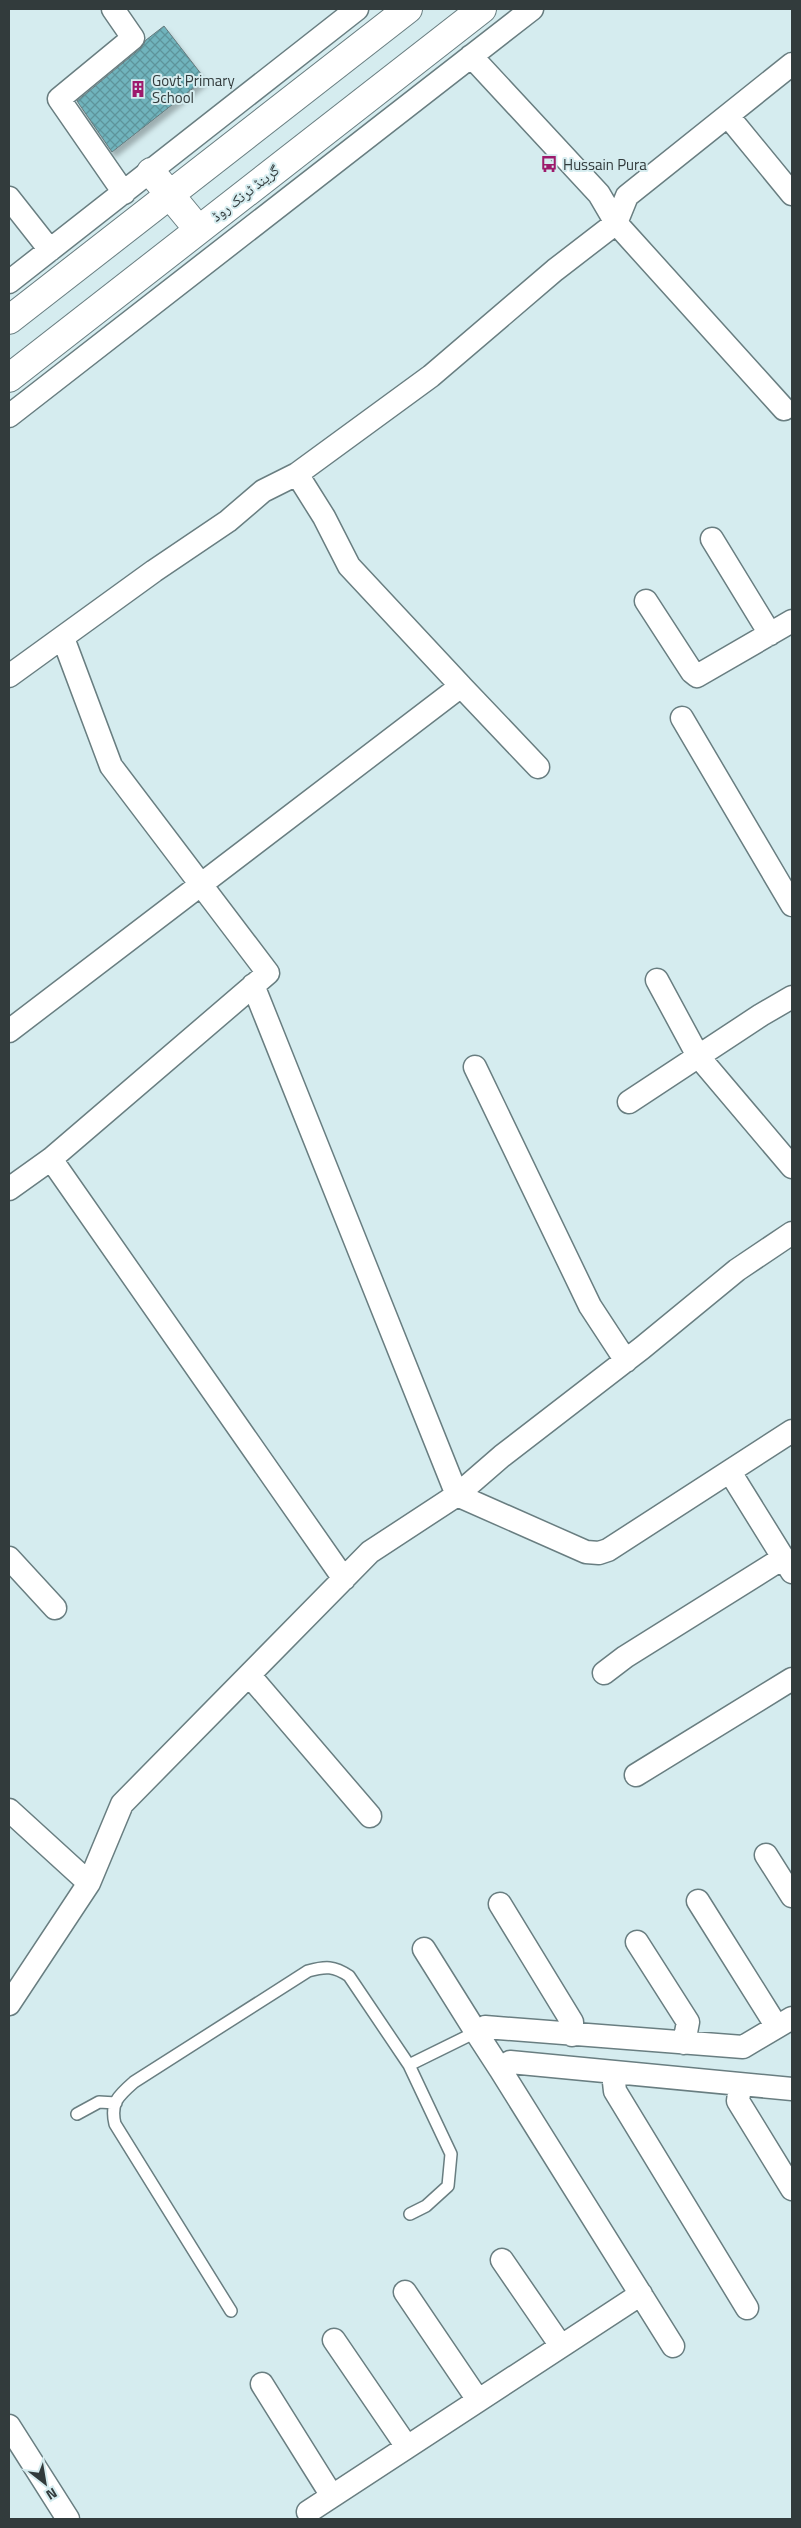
<svg xmlns="http://www.w3.org/2000/svg" width="801" height="2528" font-family="'Titillium Web','Noto Naskh Arabic',sans-serif">
<defs>
<pattern id="building-cross-hatch" width="8" height="8" patternUnits="userSpaceOnUse" patternTransform="scale(1.25)"><rect width="8" height="8" fill="#70b4bd"/><path d="M0 0l8 8M0 8l8-8" fill="none" stroke="#5d949b"/></pattern>
<filter id="shadow"><feDropShadow dx="3" dy="5.5" stdDeviation="2.5" flood-color="#0004"/></filter>
</defs>
<rect width="100%" height="100%" fill="#d5ecef"/>
<path fill="url(#building-cross-hatch)" stroke="#667a7d" filter="url(#shadow)" d="M164 26 205 79 112 152 77 101 141 48 146 40Z"/>
<g fill="none" stroke-linecap="round" stroke-linejoin="round">
<g stroke="#697e81" stroke-width="14">
<path id="service" d="M77 2114 99 2102 116 2103
M410 2214 426 2206 448 2186 451 2154 409 2065 476 2032
M231 2311 115 2124C110 2103 118 2096 134 2082L308 1971C326 1966 334 1966 349 1976L409 2065"/>
</g>
<g stroke="#697e81" stroke-width="25">
<path id="minor" d="M113 9 133 38 59 99 124 193
M471 56 599 194 616 223 784 409
M728 116 792 194
M9 198 50 250
M9 282 357 9
M9 416 532 9
M297 474 431 376 555 270 616 223 627 196 792 64
M712 539 770 634
M646 601 692 672 697 676 792 621
M9 676 154 571 228 521 263 491 297 474 324 517 349 566 461 686 9 1031
M461 686 538 767
M682 718 792 905
M657 980 698 1056 792 1167
M253 985 457 1495 586 1552 599 1553 608 1550 792 1431
M475 1067 590 1306 626 1361
M629 1102 761 1015 792 997
M51 1159 344 1579
M9 1189 51 1159 268 973 111 766 63 638
M730 1472 792 1572
M9 1558 55 1608
M604 1673 625 1657 783 1558
M250 1676 370 1816
M636 1775 792 1679
M9 1810 89 1883
M766 1855 792 1896
M698 1901 777 2027
M500 1904 572 2022V2035
M637 1942 688 2022 684 2043
M424 1949 476 2032 485 2027 743 2047 792 2018
M9 2004 89 1883 122 1804 370 1552 457 1495 502 1456 642 1348 737 1270 792 1233
M476 2032 500 2069
M613 2073 615 2091 747 2308
M740 2086 738 2101 792 2189
M502 2260 561 2346
M405 2292 478 2400
M334 2340 407 2447
M673 2346 500 2069 510 2062 792 2089
M262 2384 332 2496
M9 2426 68 2519
M308 2512 641 2294"/>
</g>
<g stroke="#697e81" stroke-width="30">
<path id="trunk" d="M151 172 198 229
M9 320 408 9
M9 378 482 9"/>
</g>
<use href="#service" stroke="#fff" stroke-width="11"/>
<use href="#minor" stroke="#fff" stroke-width="22"/>
<use href="#trunk" stroke="#fff" stroke-width="28"/>
</g>
<defs>
<g id="building-bare" transform="scale(1.35)"><path d="M-4-6H4V6H1V3H-1V6H-4ZM-2.5-4.3h1.7v1.8h-1.7ZM.8-4.3h1.7v1.8H.8ZM-2.5-1h1.7V.8h-1.7ZM.8-1h1.7V.8H.8Z" fill="#9d1a6c" stroke="#d5ecef" stroke-width="2.5" paint-order="stroke"/></g>
<g id="bus-bare" transform="scale(1.35)"><path d="M-5-6H5V4H4V6H2V4H-2V6H-4V4H-5ZM-3.5-4V0h7V-4ZM-3.5 1.2v1.5H-2V1.2ZM2 1.2v1.5H3.5V1.2Z" fill="#9d1a6c" stroke="#d5ecef" stroke-width="2.5" paint-order="stroke"/></g>
</defs>
<g fill-rule="evenodd">
<use href="#building-bare" x="138" y="89"/>
<use href="#bus-bare" x="549" y="164"/>
</g>
<g text-anchor="middle" dominant-baseline="central" stroke-width="4" stroke-linejoin="round" paint-order="stroke">
<g font-size="15" fill="#323b3c" stroke="#d5ecef" text-anchor="start">
<text x="152" y="80">Govt Primary<tspan x="152" dy="17">School</tspan></text>
<text x="563" y="164">Hussain Pura</text>
</g>
<g font-size="15" fill="#323b3c" stroke="#d5ecef">
<text transform="translate(245 193) rotate(-38)">گرینڈ ٹرنک روڈ</text>
</g>
</g>
<rect width="801" height="2528" fill="none" stroke="#323b3c" stroke-width="20"/>
<g transform="translate(45 2483) rotate(149)" stroke="#d5ecef" stroke-width="4" paint-order="stroke">
<path d="M0-4L9 19L0 12L-9 19Z" fill="#323b3c"/>
<text y="-8" font-size="14" font-weight="bold" text-anchor="middle" fill="#323b3c">N</text>
</g>
</svg>
